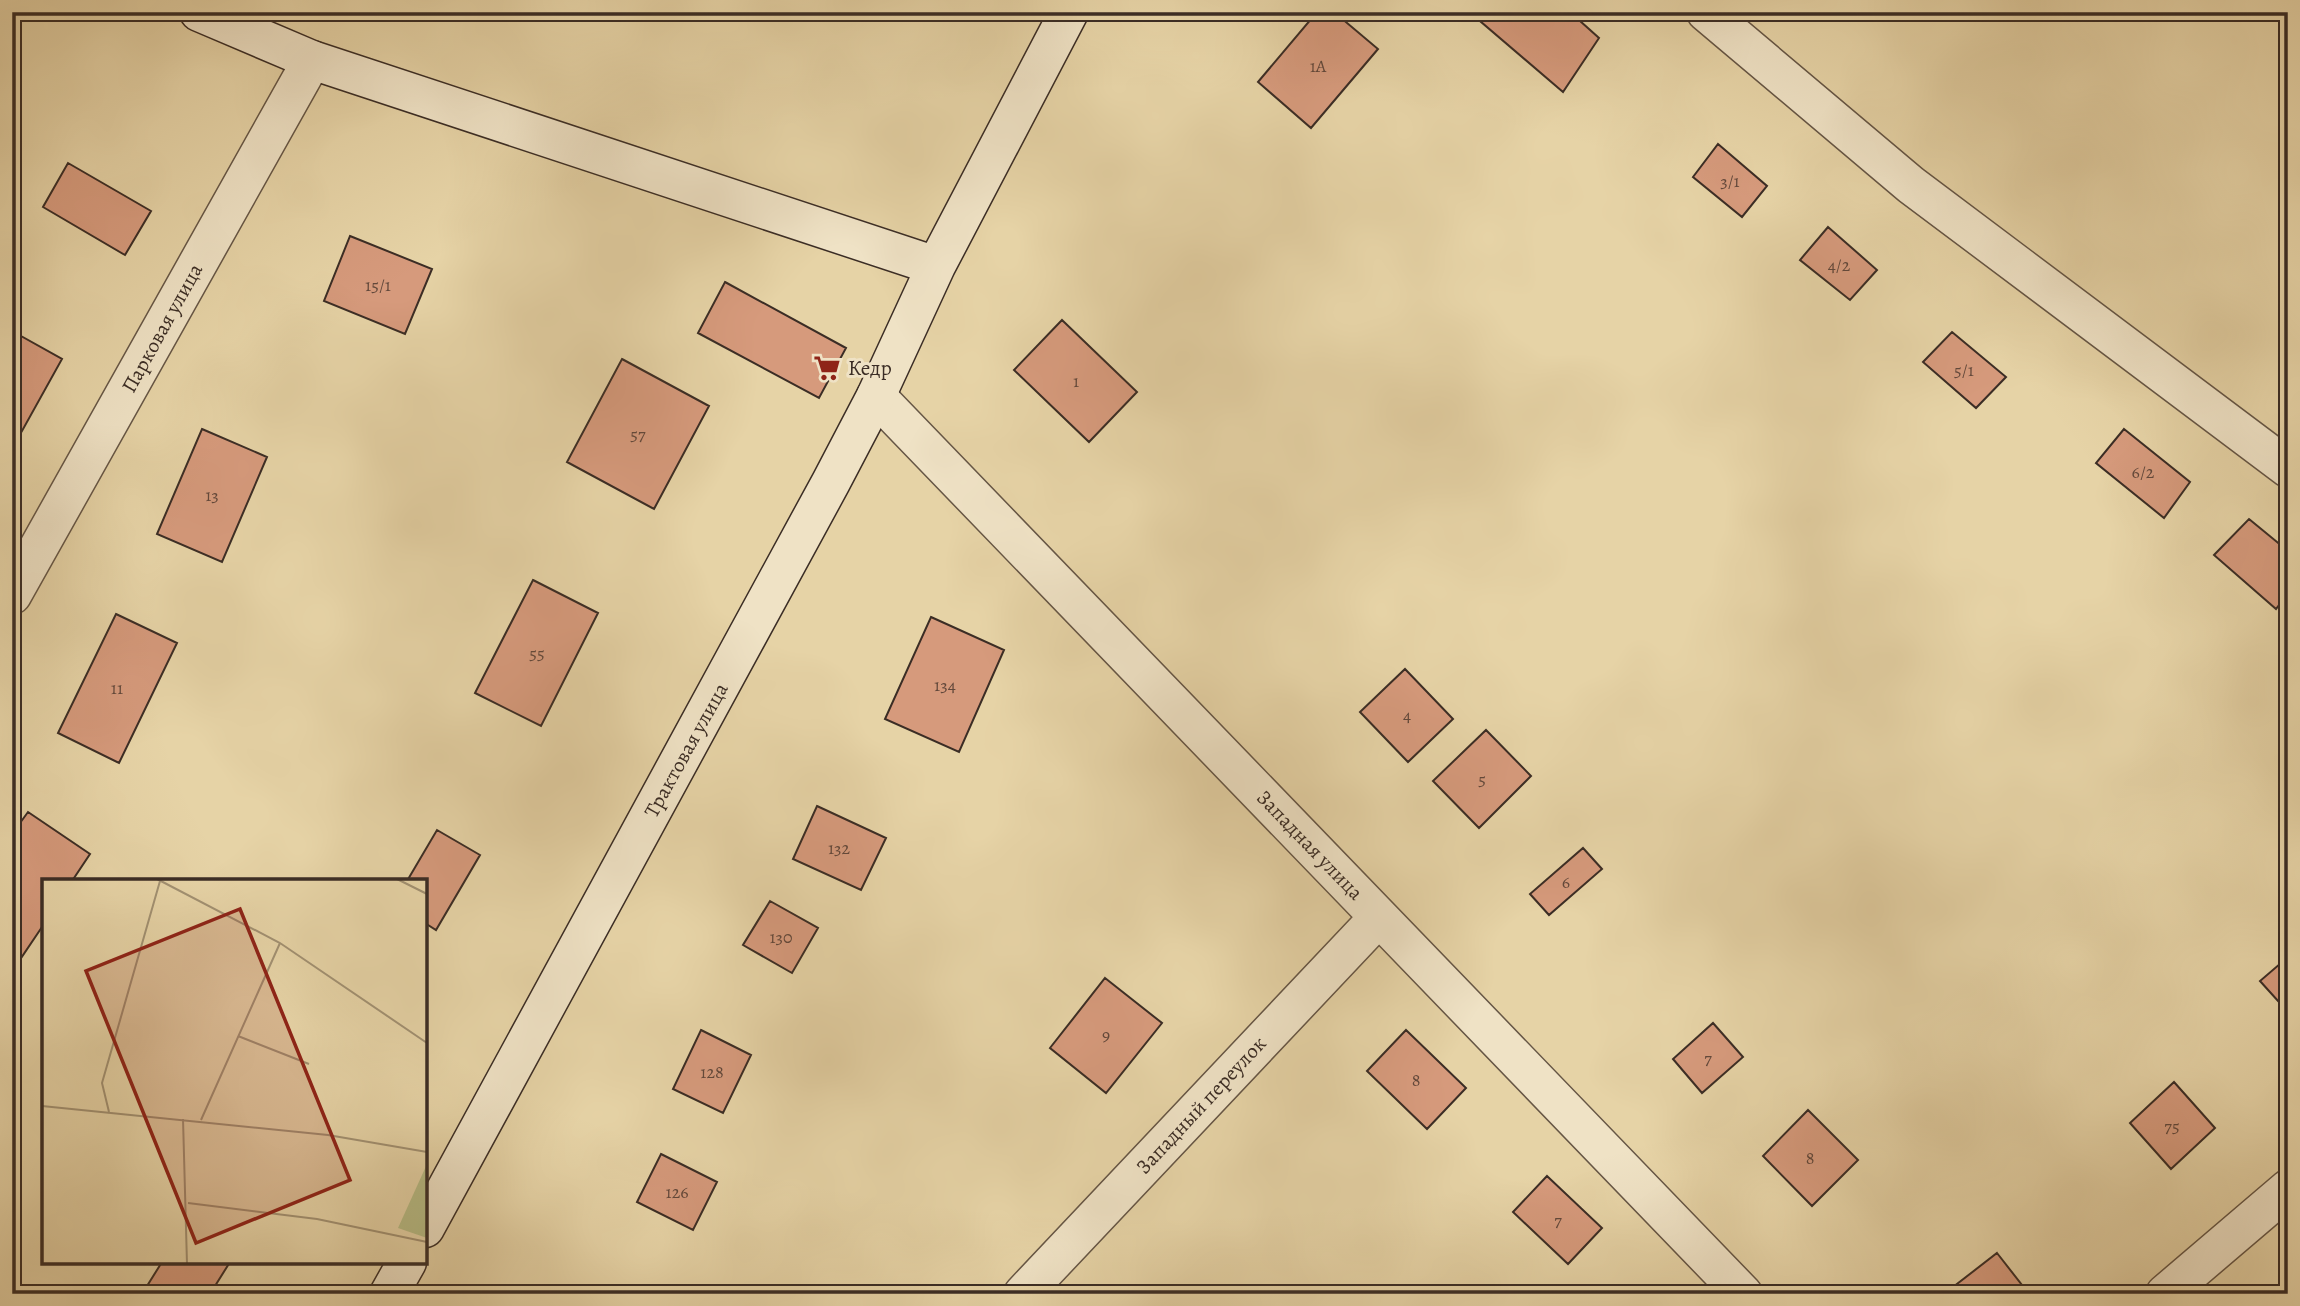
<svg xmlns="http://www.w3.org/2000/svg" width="2300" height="1306" font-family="Alegreya,serif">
<rect width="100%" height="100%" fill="#e6d3a6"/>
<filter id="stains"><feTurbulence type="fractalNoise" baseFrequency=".00286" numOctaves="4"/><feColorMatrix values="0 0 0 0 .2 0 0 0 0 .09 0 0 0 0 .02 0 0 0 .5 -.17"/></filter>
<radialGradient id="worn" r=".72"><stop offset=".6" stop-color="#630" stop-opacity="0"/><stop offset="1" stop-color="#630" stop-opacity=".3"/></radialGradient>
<path fill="#d69a7c" stroke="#3b2d25" stroke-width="2" d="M1317 12H1334L1378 49 1311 128 1258 82Z
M1487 12H1570L1599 38 1563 92 1480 21Z
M1718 144 1767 186 1742 217 1693 177Z
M68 163 151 211 125 255 43 207Z
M1828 227 1877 270 1850 300 1800 260Z
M350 236 432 269 405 334 324 301Z
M725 282 846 348 819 398 698 333Z
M1062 320 1137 392 1089 442 1014 370Z
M12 331 62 359 12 449Z
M1952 332 2006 377 1976 408 1923 362Z
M622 359 709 406 654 509 567 462Z
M202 429 267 457 222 562 157 534Z
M2124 429 2190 482 2164 518 2096 463Z
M2249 519 2288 551V593L2276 609 2214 555Z
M533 580 598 613 541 726 475 693Z
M116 614 177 643 119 763 58 733Z
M931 617 1004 650 959 752 885 719Z
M1405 669 1453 719 1408 762 1360 712Z
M1486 730 1531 776 1479 828 1433 781Z
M817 806 886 838 861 890 793 859Z
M28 812 90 854 72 881H44V924L15 967 12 965V834Z
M437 830 480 855 436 930 425 923V881H407Z
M1583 848 1602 869 1549 915 1530 894Z
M770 901 818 928 792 973 743 945Z
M2288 957V1012L2260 981Z
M1105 978 1162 1023 1106 1093 1050 1048Z
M1713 1023 1743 1057 1702 1093 1673 1059Z
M701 1030 751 1055 723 1113 673 1089Z
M1406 1030 1466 1088 1427 1129 1367 1071Z
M2174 1082 2215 1128 2171 1169 2130 1123Z
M1808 1110 1858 1160 1812 1206 1763 1156Z
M661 1154 717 1182 693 1230 637 1202Z
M1547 1176 1602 1228 1568 1264 1513 1212Z
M1997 1253 2029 1294H1944Z
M162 1262H230L210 1294H142Z"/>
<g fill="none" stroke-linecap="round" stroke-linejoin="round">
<g stroke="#665645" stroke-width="41">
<path id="street" d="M1706 12 1911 185 2288 468
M876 396 1743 1294
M12 595 312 60
M1023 1294 1379 917
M2165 1294 2288 1189"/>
</g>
<g stroke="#3b2d25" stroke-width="41">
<path id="secondary" d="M199 12 312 60 936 266
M425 1228 831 482 876 396 936 266 1069 12
M389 1294 407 1262"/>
</g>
<use href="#street" stroke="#efe2c5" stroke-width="38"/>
<use href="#secondary" stroke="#efe2c5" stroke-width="38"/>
</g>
<defs>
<g id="supermarket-bare" transform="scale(2.1)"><path d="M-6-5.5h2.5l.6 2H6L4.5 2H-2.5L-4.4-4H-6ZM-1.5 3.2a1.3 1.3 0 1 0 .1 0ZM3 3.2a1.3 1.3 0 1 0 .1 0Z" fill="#8f2418" stroke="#efe2c5" stroke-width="2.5" paint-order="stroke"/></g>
</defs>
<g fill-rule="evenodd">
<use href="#supermarket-bare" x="827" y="368"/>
</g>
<g text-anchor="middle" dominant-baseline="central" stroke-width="6" stroke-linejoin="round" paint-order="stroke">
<g font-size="18" fill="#62483b">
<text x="1318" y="66">1А</text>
<text x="1730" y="181">3/1</text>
<text x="1839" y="265">4/2</text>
<text x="378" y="285">15/1</text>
<text x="1964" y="370">5/1</text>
<text x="1076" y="381">1</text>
<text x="638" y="434">57</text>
<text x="2143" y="472">6/2</text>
<text x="212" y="495">13</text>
<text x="537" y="653">55</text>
<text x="945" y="685">134</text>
<text x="117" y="688">11</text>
<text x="1407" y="715">4</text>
<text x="1482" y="779">5</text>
<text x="839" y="848">132</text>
<text x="1566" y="882">6</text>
<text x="781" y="937">130</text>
<text x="1106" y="1035">9</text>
<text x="1708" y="1058">7</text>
<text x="712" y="1072">128</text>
<text x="1416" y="1080">8</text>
<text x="2172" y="1126">75</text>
<text x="1810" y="1158">8</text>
<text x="677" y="1192">126</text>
<text x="1558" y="1220">7</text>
</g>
<g font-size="21" fill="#3b2d25" stroke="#efe2c5">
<text transform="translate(162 328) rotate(-61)">Парковая улица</text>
<text transform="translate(686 750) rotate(-61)">Трактовая улица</text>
<text transform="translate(1310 845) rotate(46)">Западная улица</text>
<text transform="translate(1201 1105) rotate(-47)">Западный переулок</text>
</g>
<g font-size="21" fill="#3b2d25" stroke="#efe2c5" text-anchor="start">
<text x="848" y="368">Кедр</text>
</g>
</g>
<g transform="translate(42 879)">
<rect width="385" height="385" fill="#e6d3a6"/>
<path d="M385 285V359L356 349Z" fill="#b7bc85"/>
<path fill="none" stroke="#a29172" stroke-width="2" d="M115 0 238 64 385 164M355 0 385 15M196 157 267 185M0 227 286 256 385 273M67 233 60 204 118 2M141 240 145 385M159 241 238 64M146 324 275 340 385 363"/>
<path fill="#8f2418" fill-opacity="0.15" stroke="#8f2418" stroke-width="3.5" d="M198 30 308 301 154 364 44 92Z"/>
<rect width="385" height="385" fill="none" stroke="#3b2d25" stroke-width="3.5"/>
</g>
<rect width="2300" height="1306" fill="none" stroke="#e6d3a6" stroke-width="42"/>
<rect x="14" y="14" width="2272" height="1278" fill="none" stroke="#3b2d25" stroke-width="3.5"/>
<rect x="21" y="21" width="2258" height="1264" fill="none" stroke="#3b2d25" stroke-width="2"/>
<rect width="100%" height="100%" filter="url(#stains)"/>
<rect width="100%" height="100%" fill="url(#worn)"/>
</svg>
